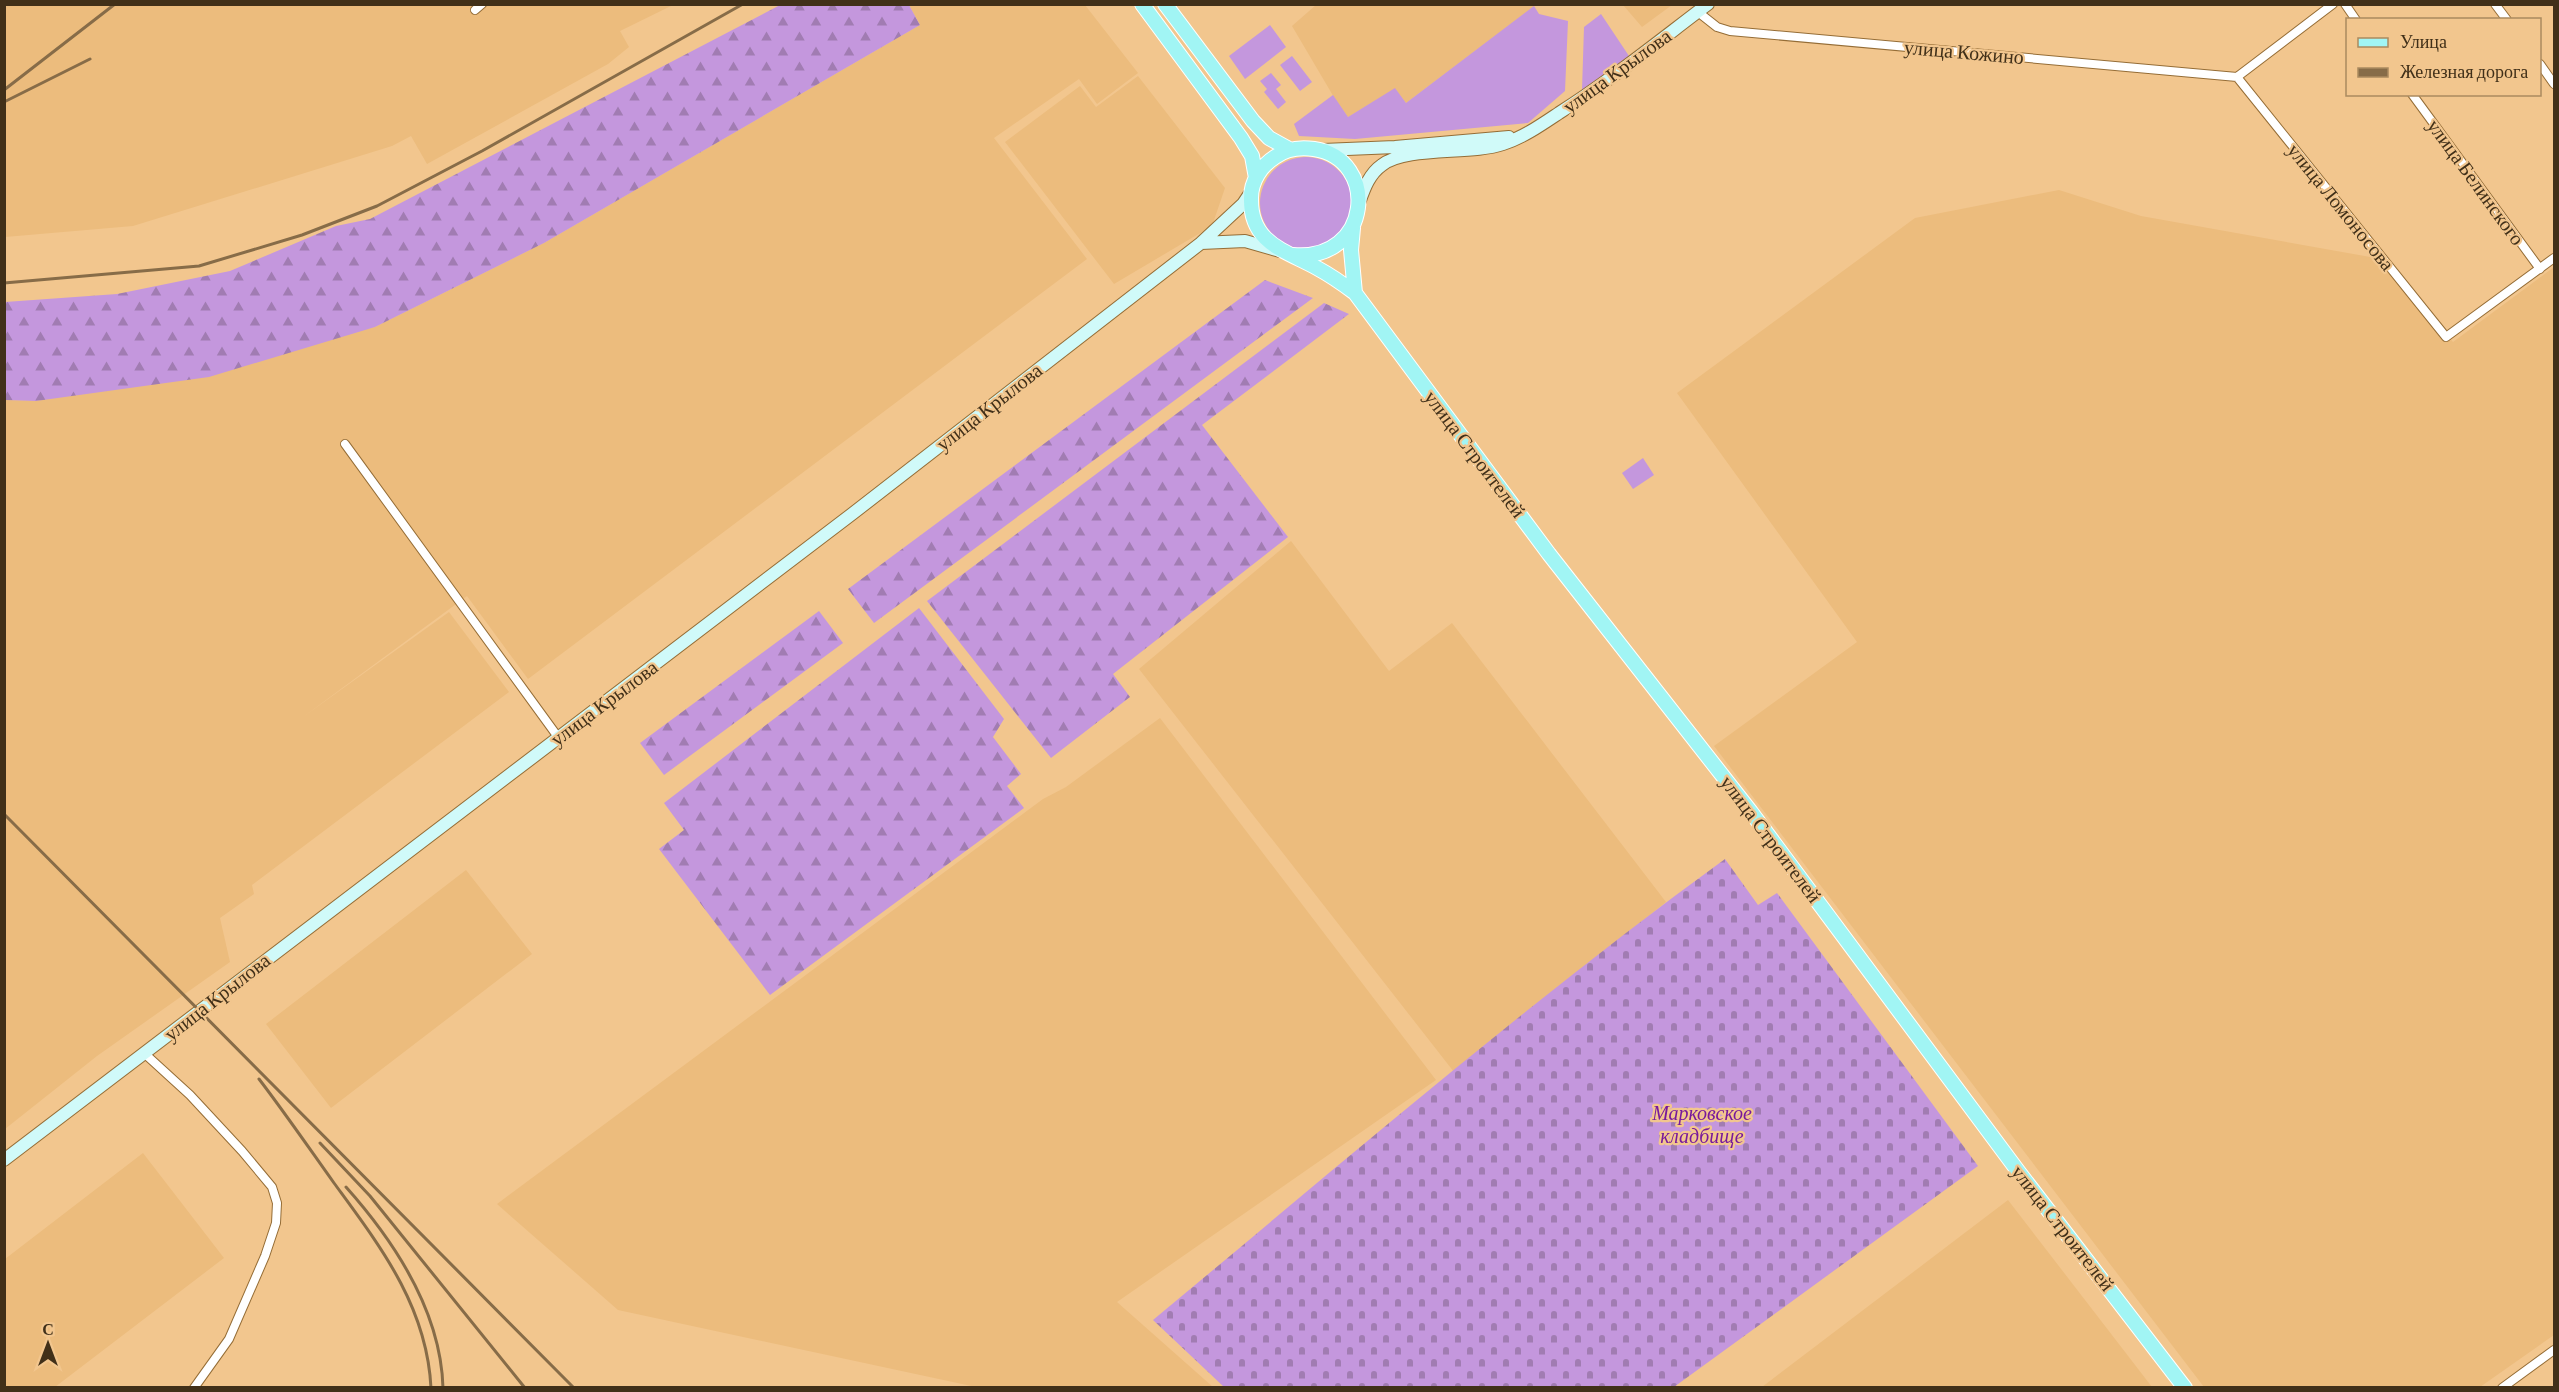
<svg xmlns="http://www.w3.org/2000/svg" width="2559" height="1392" font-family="'Crimson Pro',serif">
<defs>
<pattern id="forest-firs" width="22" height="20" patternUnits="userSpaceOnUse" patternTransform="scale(1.5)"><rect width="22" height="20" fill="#c497dd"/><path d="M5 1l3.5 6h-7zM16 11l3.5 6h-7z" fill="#a17cb2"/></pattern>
<pattern id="cemetery-stones" width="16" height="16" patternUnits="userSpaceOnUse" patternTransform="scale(1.5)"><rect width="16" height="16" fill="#c497dd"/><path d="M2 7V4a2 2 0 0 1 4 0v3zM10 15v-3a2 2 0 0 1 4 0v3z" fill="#a17cb2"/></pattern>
</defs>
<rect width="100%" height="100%" fill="#f2c68e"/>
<path fill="#ecbc7d" d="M5 5H673L620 31 629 47 608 64 427 164 411 136 392 146 133 226 5 237Z
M909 5H1085L1138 73 1097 104 1079 79 994 138 1087 259 528 679 467 596 303 717 449 612 509 692 252 885 254 894 220 918 230 962 97 1056 5 1129V400L36 401 375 327 544 243 920 25Z
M1316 5H1536L1406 103 1395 89 1348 117 1335 99 1292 26Z
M1623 5H1672L1642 27Z
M1138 76 1225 188 1212 226 1114 284 1005 142 1080 86 1096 107Z
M2059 190 2141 216 2387 260 2453 342 2554 267V1335L2480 1387H2204L1714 746 1857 642 1677 393 1915 218Z
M1291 541 1389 671 1452 623 1666 902 1454 1072 1139 669Z
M1160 718 1436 1080 1117 1302 1213 1387H976L618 1310 497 1204 1043 799 1066 787Z
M466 870 532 954 331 1108 266 1024Z
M143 1153 224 1258 55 1387H5V1259Z
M2008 1200 2152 1387H1762Z"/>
<path fill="#c497dd" d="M1534 6 1539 14 1568 21 1565 91 1528 123 1355 139 1299 136 1294 124 1333 95 1348 117 1395 88 1406 103Z
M1601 14 1629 56 1582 90 1584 27Z
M1270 25 1286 47 1245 79 1229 56Z
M1292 56 1312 82 1300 91 1280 65Z
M1271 73 1281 85 1276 89 1286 102 1278 109 1264 92 1267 89 1260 81Z
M1260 203a46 46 0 1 1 92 0a46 46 0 1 1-92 0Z
M1643 458 1654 475 1633 489 1622 473Z"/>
<path fill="url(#forest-firs)" d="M782 4 909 5 920 25 544 243 375 327 209 377 36 401 5 400V302L117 294 230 271 336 226 370 219Z
M1265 280 1313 298 874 623 848 589Z
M1324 303 1349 314 1202 425 1288 537 1113 674 1130 697 1051 758 927 601Z
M919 608 1004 719 993 737 1021 774 1007 786 1024 808 770 995 659 849 684 830 664 803Z
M819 611 843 643 664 775 640 743Z"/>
<path fill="url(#cemetery-stones)" d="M1725 859 1758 905 1777 893 1978 1166 1674 1387H1224L1153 1320C1341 1164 1527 1003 1725 859Z"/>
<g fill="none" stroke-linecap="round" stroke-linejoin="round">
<g stroke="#956d36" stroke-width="10">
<path id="street" d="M2345 4 2356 20
M2495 4 2507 20
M475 10 482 4
M1698 12 1717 27 1730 31 2237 77
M2540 64 2554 84
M2237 77 2446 337 2554 258
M2237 77 2333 4
M2412 94 2540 269
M345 444 558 737
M144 1053 190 1095 242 1151 272 1187 277 1203 276 1223 265 1256 229 1339 194 1388
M2502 1388 2554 1350"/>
</g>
<g stroke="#956d36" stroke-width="14">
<path id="secondary" d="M1323 150 1395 147 1509 137
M1359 203C1364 189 1369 174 1382 165 1406 146 1471 155 1503 144 1524 137 1541 125 1559 113 1611 80 1659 41 1708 4
M1201 243 1245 241 1280 251
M4 1160 852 514 1201 243 1243 204 1251 192"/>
</g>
<g stroke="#fff" stroke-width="16">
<path id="primary" d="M1142 4 1241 138 1252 156 1256 178
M1165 4 1253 121 1269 138 1289 149
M1353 228 1351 250 1355 293
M1293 255C1372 262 1380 159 1314 149 1300 147 1286 149 1275 157 1261 166 1251 181 1251 198 1250 243 1284 250 1317 268 1330 275 1343 284 1355 293L1549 554 1751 812 2018 1171 2185 1388"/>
</g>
<use href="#street" stroke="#fff" stroke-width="8"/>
<use href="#secondary" stroke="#d0faf9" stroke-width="12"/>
<use href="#primary" stroke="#a1f5f4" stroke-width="14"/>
<path stroke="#876c48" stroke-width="3" d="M4 90 115 4
M4 102 90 59
M4 283 199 266 302 235 377 206 482 151 743 4
M4 814 574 1388
M259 1079C285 1113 309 1148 334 1183 380 1246 427 1306 431 1388
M320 1143 370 1196 525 1388
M346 1187C395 1242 441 1312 443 1388"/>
</g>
<g text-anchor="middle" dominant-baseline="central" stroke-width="4.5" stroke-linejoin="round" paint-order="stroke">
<g font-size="20" fill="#413019" stroke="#f2c68e">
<text transform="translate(1964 52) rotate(5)">улица Кожино</text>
<text transform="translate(1617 71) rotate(-36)">улица Крылова</text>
<text transform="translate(2476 182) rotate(54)">улица Белинского</text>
<text transform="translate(2341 207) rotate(51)">улица Ломоносова</text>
<text transform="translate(989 407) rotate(-38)">улица Крылова</text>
<text transform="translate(1475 454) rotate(53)">улица Строителей</text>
<text transform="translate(604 703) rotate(-37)">улица Крылова</text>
<text transform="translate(1771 839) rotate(53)">улица Строителей</text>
<text transform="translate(217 997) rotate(-38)">улица Крылова</text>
<text transform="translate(2063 1228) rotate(52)">улица Строителей</text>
</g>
<g font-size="20" font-style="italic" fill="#77199c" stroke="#f2c68e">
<text x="1702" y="1113">Марковское<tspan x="1702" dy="23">кладбище</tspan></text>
</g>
</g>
<rect width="2559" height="1392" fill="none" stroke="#413019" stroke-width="12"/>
<rect x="2346" y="18" width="195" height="78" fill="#f2c68e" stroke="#ab8a5f" stroke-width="1.5"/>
<rect x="2358" y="38" width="30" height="9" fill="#a1f5f4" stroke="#ab8a5f" stroke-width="1.5"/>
<text x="2400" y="48" font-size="18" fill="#413019">Улица</text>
<rect x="2358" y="68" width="30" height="9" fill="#876c48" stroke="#ab8a5f" stroke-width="1.5"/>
<text x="2400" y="78" font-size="18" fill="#413019">Железная дорога</text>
<g transform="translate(48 1344)" stroke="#f2c68e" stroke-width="4.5" paint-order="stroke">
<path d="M0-4.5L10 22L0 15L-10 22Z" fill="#413019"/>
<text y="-9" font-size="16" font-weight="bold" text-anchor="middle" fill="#413019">С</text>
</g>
</svg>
